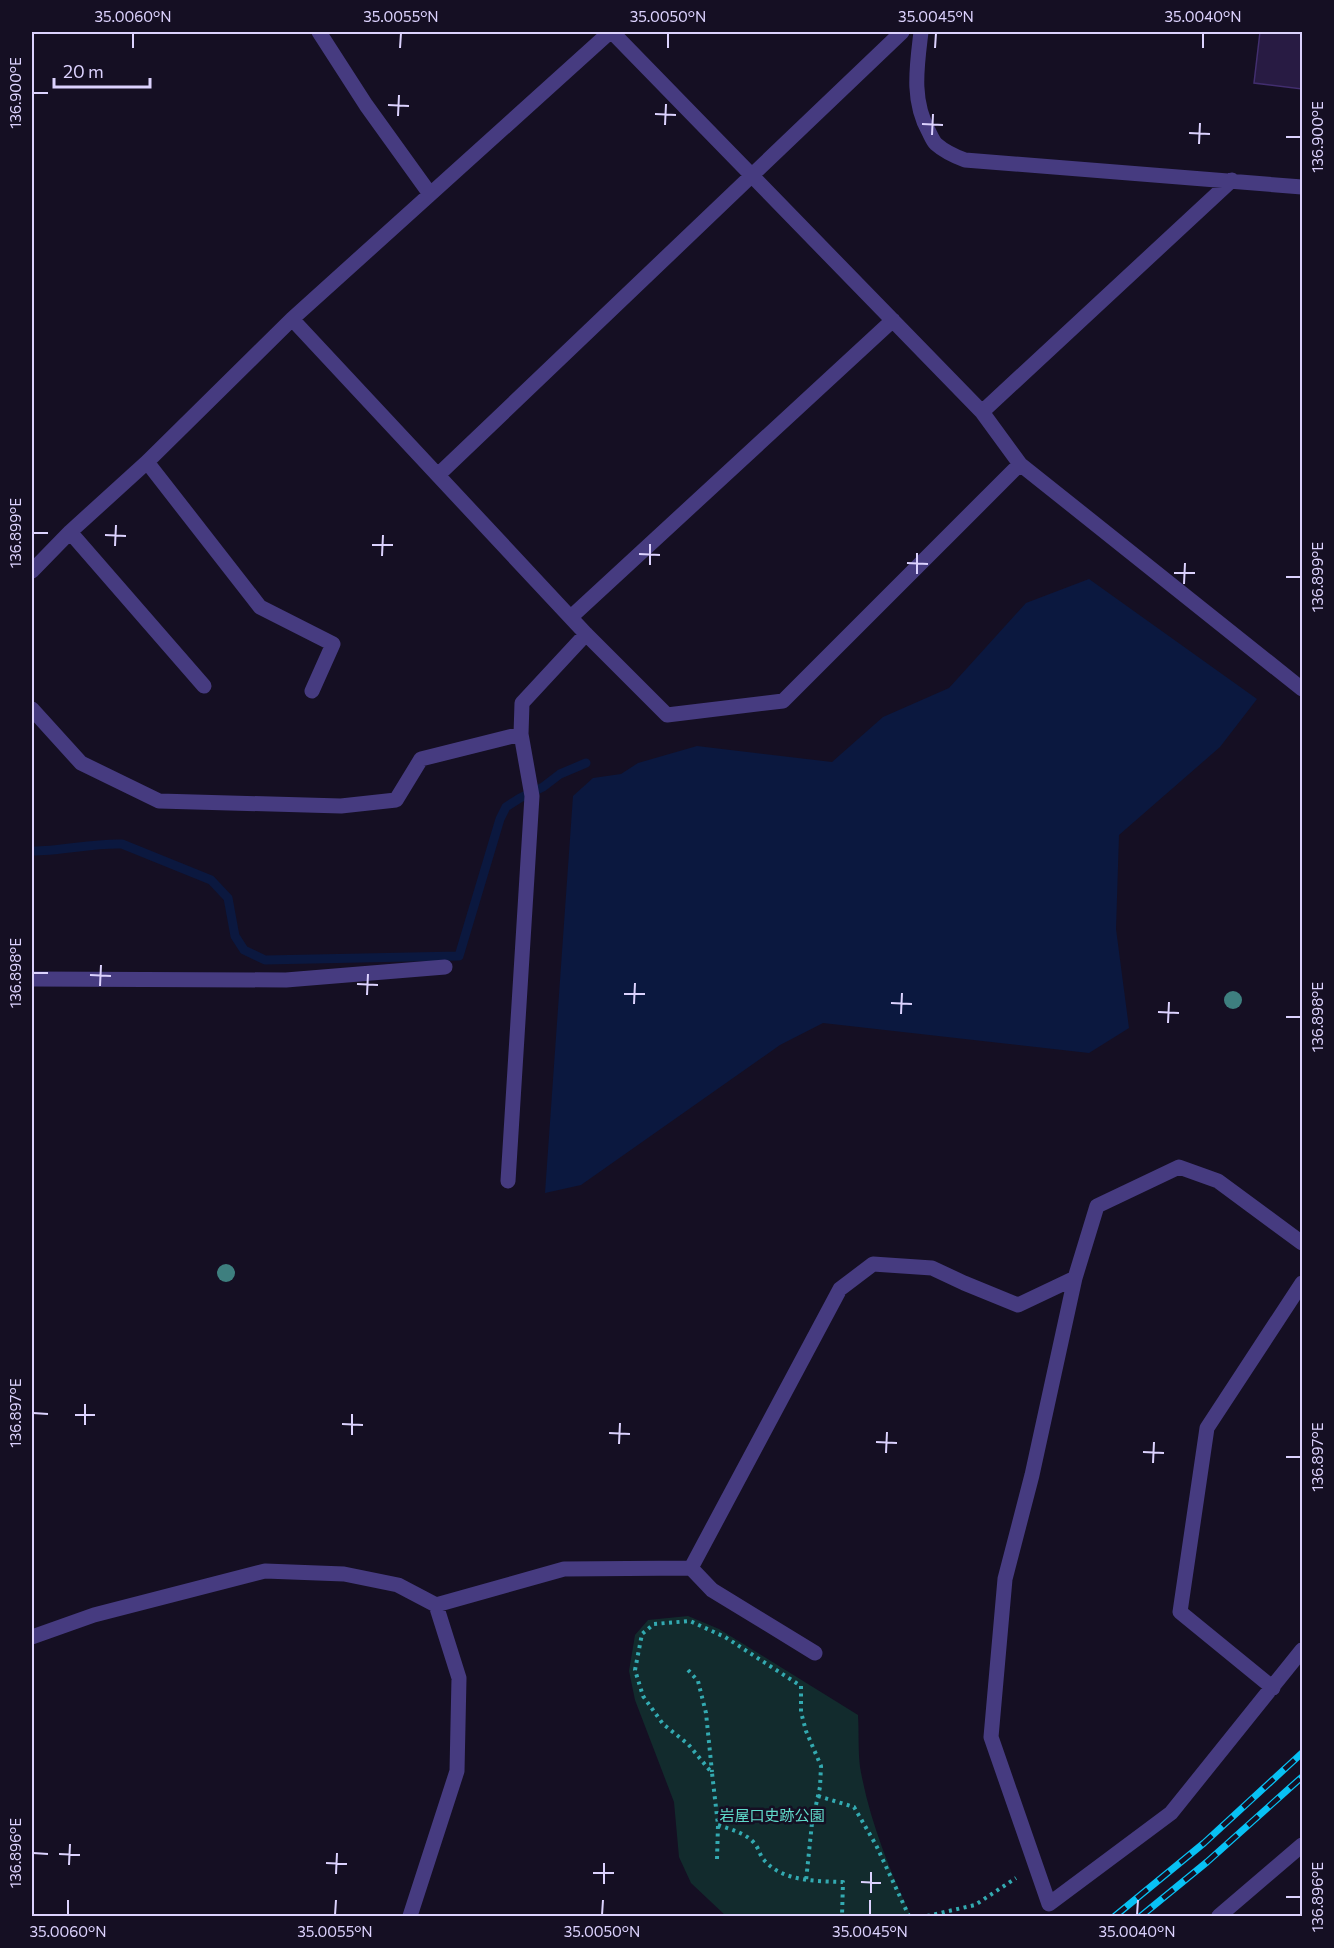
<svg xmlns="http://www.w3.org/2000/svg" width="1334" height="1948" font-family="Commissioner,'Noto Sans JP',sans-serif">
<rect width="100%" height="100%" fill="#150f23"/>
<path fill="#122b2d" d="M688 1616 719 1629 858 1715C859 1732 858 1750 860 1767 869 1819 889 1869 911 1916H726L691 1883 679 1857 674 1802 635 1700 629 1671 635 1635 648 1620Z"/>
<path fill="#0b183f" d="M1089 579 1257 699 1220 747 1119 835 1116 929 1129 1028 1089 1053 823 1023 780 1045 581 1185 545 1193 573 796 593 778 621 774 638 763 697 746 832 762 883 717 949 688 1026 603Z"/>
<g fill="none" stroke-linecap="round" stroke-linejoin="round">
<path stroke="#0b183f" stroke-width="9" d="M32 851C62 851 92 843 122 844L211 880 228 898 235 936 244 950 265 960 459 956 500 819 506 807 520 798 543 787 560 774 586 763"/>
</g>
<path fill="#281b43" stroke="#422e6f" stroke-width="1.5" d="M1260 32H1302V89L1254 83Z"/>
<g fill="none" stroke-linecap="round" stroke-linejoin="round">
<path stroke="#33aab1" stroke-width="4" stroke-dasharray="3 4.5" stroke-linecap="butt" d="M688 1670 698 1681 706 1713 712 1772
M818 1796 854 1807 876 1845 909 1916
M718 1825C732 1830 746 1833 755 1844 759 1849 760 1856 764 1860 783 1882 817 1881 843 1882L842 1916
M717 1859 718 1825 712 1773 688 1744 663 1724 643 1696 635 1670 642 1634 654 1624 690 1621 725 1637 801 1686V1712L806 1731 821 1766 820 1787 812 1823 806 1881
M927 1916 975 1905 1016 1878"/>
<path stroke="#463b80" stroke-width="15" d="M319 32 366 105 430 194
M612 32 982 412 1020 464 1302 689
M921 32C917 66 911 100 929 132 931 136 933 141 936 144 945 152 954 156 965 160L1302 187
M292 319 586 634 667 715 783 701 1020 464
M982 412 1232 180
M147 462 260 607 333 644 312 691
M438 475 902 32
M70 532 204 686
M32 571 70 532 147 462 292 319 610 32
M571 617 893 320
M32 709 81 763 159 801 341 806 396 800 421 759 521 734
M32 979 286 980 445 967
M508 1181 532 796 521 734 522 703 586 634
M1075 1278 1032 1475 1005 1579 991 1737 1049 1904 1171 1813 1302 1650
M691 1568 712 1590 815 1653
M436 1605 564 1569 691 1568 840 1289 873 1264 932 1268 964 1283 1018 1305 1075 1278 1097 1206 1179 1167 1218 1181 1302 1243
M32 1637 94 1615 265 1571 344 1574 398 1585 436 1605 459 1678 457 1771 410 1916
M1273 1688 1180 1612 1207 1428 1302 1283
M1219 1916 1302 1845"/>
<g stroke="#08c1f4" stroke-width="7">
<path id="rail" d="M1115 1916 1204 1843 1302 1753
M1141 1916 1207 1862 1302 1777"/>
</g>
<use href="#rail" stroke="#150f23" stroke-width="4.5" stroke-dasharray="14" stroke-linecap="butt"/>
</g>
<g fill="#3e7f7f">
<circle cx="1233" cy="1000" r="9"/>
<circle cx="226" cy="1273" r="9"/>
</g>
<path fill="none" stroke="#dcd2fe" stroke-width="2" d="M133 48V33M400 48 401 33M668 48V33M935 48 936 33M1203 48V33M33 93H48M388 105 409 106M655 114 676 115M398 116 399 95M922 124 943 125M665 125 666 104M1189 133 1210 134M932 135 933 114M1286 137H1301M1199 144 1200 123M33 533H48M105 535 126 536M372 545H393M115 546 116 525M639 554 660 555M382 556 383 535M907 563 928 564M650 565V544M1174 573H1195M917 574V553M1286 577H1301M1184 584 1185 563M33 973H48M90 975 111 976M357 984 378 985M100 986 101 965M624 994H645M367 995 368 974M891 1003 912 1004M634 1004 635 983M1158 1012 1179 1013M901 1014 902 993M1286 1017H1301M1168 1023 1169 1002M33 1413 48 1414M75 1415H95M342 1424 363 1425M85 1425V1404M609 1433 630 1434M352 1435V1414M876 1442 897 1443M619 1444 620 1423M1143 1452 1164 1453M886 1453 887 1432M1286 1457H1301M1153 1463 1154 1442M33 1853 48 1854M59 1854 80 1855M326 1863 347 1864M69 1865 70 1844M593 1873H614M336 1874 337 1853M861 1882 881 1883M604 1884V1863M871 1893V1872M1286 1897H1301M68 1915V1900M335 1915 336 1900M602 1915 603 1900M870 1915V1900M1137 1915 1138 1900"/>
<g text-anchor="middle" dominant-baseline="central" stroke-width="5" stroke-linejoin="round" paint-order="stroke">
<g font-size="15" fill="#60dbcb" stroke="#150f23">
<text x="772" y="1815">岩屋口史跡公園</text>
</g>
</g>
<rect width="1334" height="1948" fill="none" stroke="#150f23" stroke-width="66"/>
<path d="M54 78v9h96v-9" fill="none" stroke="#dcd2fe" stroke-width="3"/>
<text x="63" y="78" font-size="18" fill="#dcd2fe" stroke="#150f23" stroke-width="4.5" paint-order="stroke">20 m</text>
<rect x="33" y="33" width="1268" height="1882" fill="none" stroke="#dcd2fe" stroke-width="2"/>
<g font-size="15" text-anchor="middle" fill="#dcd2fe">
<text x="133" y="22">35.0060°N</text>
<text x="401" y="22">35.0055°N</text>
<text x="668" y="22">35.0050°N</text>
<text x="936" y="22">35.0045°N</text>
<text x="1203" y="22">35.0040°N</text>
<text transform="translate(16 93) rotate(-90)" y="5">136.900°E</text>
<text transform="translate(1318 137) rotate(-90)" y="5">136.900°E</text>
<text transform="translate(16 533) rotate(-90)" y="5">136.899°E</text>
<text transform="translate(1318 577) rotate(-90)" y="5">136.899°E</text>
<text transform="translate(16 973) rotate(-90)" y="5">136.898°E</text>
<text transform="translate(1318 1017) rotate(-90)" y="5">136.898°E</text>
<text transform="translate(16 1413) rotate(-90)" y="5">136.897°E</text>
<text transform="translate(1318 1457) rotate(-90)" y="5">136.897°E</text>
<text transform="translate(16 1853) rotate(-90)" y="5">136.896°E</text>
<text transform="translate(1318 1897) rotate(-90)" y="5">136.896°E</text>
<text x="68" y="1937">35.0060°N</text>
<text x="335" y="1937">35.0055°N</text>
<text x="602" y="1937">35.0050°N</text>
<text x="870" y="1937">35.0045°N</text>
<text x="1137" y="1937">35.0040°N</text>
</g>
</svg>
